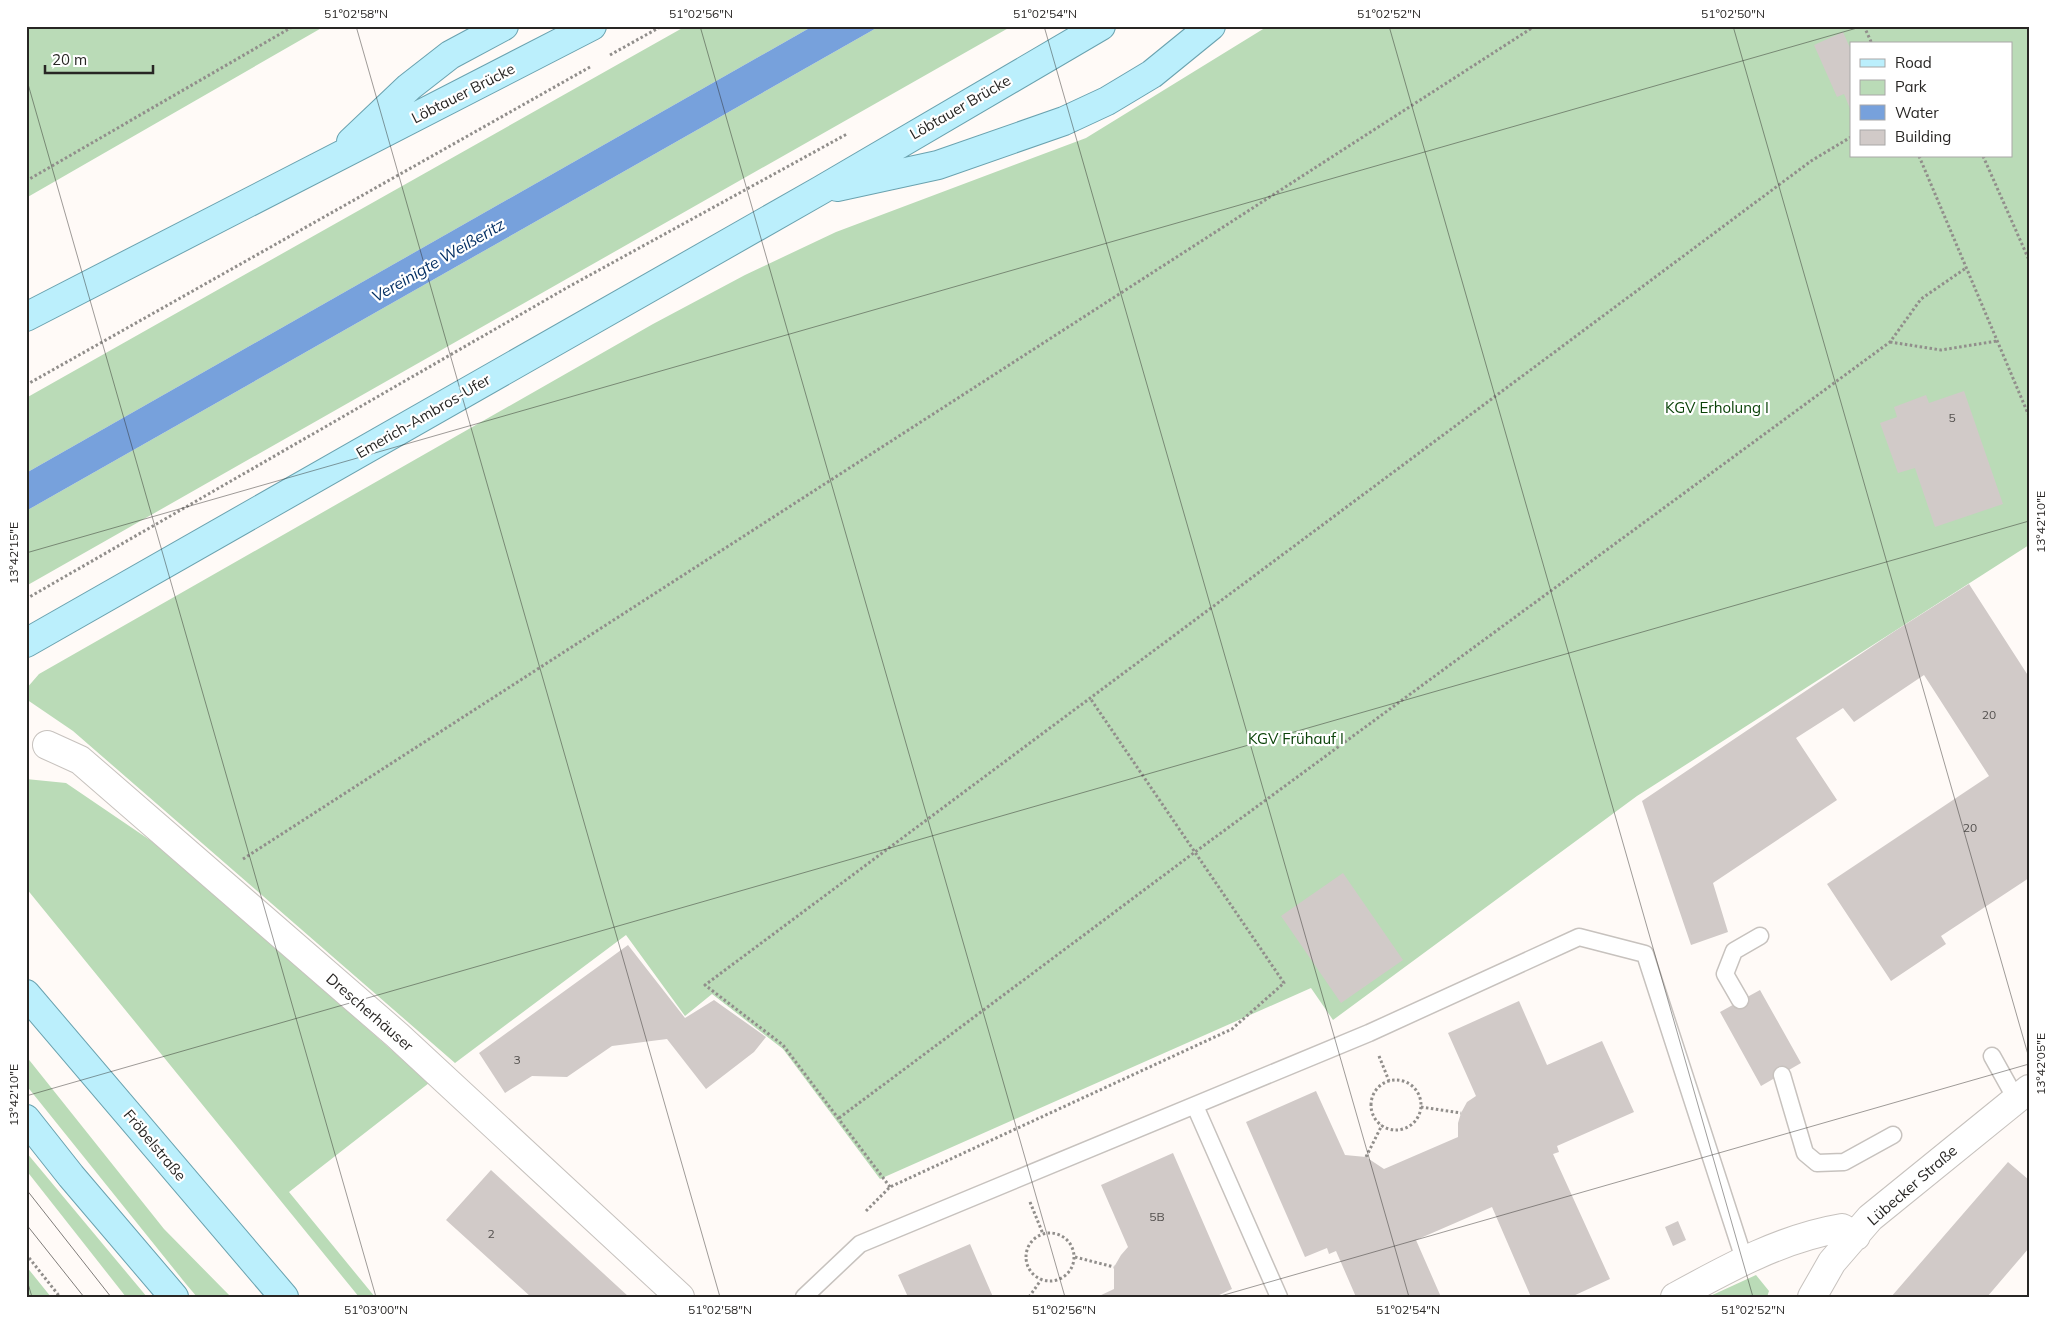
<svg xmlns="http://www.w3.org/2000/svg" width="2055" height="1323" font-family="Mulish,sans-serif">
<rect width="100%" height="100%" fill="#fffaf7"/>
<path fill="#badbb7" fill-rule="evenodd" d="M26 26H325L26 198Z
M686 26H813L26 473V398Z
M880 26H1012L26 586V511Z
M1268 26H2029V545L1637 796 1333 1020 1311 988 880 1179 783 1049 712 994 685 1016 626 935 455 1063 73 731 26 699V689L39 674 653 324 745 275 836 232 1086 138ZM1851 44H2011V156H1851Z
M26 779 66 783 166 851 429 1083 289 1192 375 1297H359L26 888Z
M26 1056 164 1229 231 1297H197L186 1284 26 1085Z
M26 1152 147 1297H126L26 1170Z
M26 1266 51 1297H26Z
M1756 1275 1769 1291 1767 1297H1708Z"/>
<path fill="#77a1dc" d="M813 26H880L26 511V473Z"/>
<path fill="#d1cac8" d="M1843 32 1851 50V111L1844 94 1837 97 1814 45Z
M1964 391 2003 504 1935 527 1915 468 1898 473 1880 423 1897 417 1894 407 1926 395 1929 403Z
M1969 584 2029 677V878L1941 936 1946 944 1891 981 1827 884 1989 776 1924 675 1854 722 1843 708 1796 738 1837 800 1713 883 1728 932 1691 945 1642 801 1895 631Z
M1343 873 1403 960 1341 1003 1281 916Z
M628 945 685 1018 714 1000 766 1037 754 1052 706 1089 667 1039 612 1046 567 1077 532 1076 505 1093 479 1053Z
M1760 990 1801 1063 1761 1086 1720 1012Z
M1519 1001 1547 1065 1602 1041 1634 1112 1557 1146 1559 1152 1553 1154 1610 1279 1571 1297H1531L1492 1207 1416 1240 1441 1297H1356L1336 1251 1329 1254 1327 1248 1305 1257 1246 1122 1316 1091 1345 1155 1366 1157 1384 1169 1458 1137V1123L1461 1113 1467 1102 1476 1096 1448 1033Z
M1173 1153 1232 1289 1215 1297H1097L1114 1289V1267L1121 1255 1128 1247 1101 1185Z
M2008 1162 2029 1180V1248L1987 1297H1891Z
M491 1170 629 1297H531L446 1220Z
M1678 1221 1686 1240 1673 1246 1665 1227Z
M970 1244 993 1297H908L898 1275Z"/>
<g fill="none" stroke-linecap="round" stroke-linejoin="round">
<g stroke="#c7c2be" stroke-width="19">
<path id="lane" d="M1740 1000 1725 974 1734 951 1760 936
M1992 1056 2016 1099
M1782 1075 1805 1153 1817 1163 1844 1162 1893 1135
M1195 1106 1279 1297
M804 1297 860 1244 1369 1033 1579 937 1645 954 1744 1259"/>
</g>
<g stroke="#c7c2be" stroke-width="30">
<path id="street" d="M47 745 80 760 397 1035 680 1297
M1675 1297C1728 1268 1782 1238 1842 1228L1856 1236
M1812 1297 1832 1262 1870 1218 2029 1089"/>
</g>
<g stroke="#6aa2af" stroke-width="30">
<path id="primary" d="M351 142 409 87 450 55 504 26
M837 187 938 165 1064 121 1107 101 1152 74 1211 26
M26 317 592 26
M26 643 821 190 1101 26
M26 994 284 1297
M26 1119 71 1176 174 1297"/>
</g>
<path stroke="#918e8b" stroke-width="3" stroke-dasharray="2.5 2.5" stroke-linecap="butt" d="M1864 26 1872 44
M610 55 662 26
M1919 156 2029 416
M1983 156 2029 260
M26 181 294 26
M1890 342 1941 350 1997 341
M26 385 590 67
M26 599 570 286 847 134
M243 859 1535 26
M1379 1056 1389 1081
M1371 1105a25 25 0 1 1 50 0a25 25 0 1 1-50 0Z
M1421 1107 1461 1113
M839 1118 1195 852 1890 342 1921 299 1966 268
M1366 1157 1382 1125
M890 1187 783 1045 705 985 1811 161 1851 137
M1030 1202 1043 1234
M866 1211 890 1187 1232 1029 1284 983 1090 698
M1026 1257a24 24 0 1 1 48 0a24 24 0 1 1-48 0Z
M26 1254 60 1297
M1075 1257 1114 1267
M1029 1297 1041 1280"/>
<use href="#lane" stroke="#fff" stroke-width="16"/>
<use href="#street" stroke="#fff" stroke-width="28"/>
<use href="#primary" stroke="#bbeffc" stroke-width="28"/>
<path stroke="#807d7a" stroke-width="1" d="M26 1189 111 1297
M26 1224 84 1297"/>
</g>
<path fill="none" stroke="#282624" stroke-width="1" stroke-opacity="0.45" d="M356 26 720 1297M700 26 1065 1297M1044 26 1409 1297M1389 26 1753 1297M1733 26 2029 1058M26 77 376 1297M26 553 1864 26M26 1096 2029 521M26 1277 32 1297M1217 1297 2029 1064"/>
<g text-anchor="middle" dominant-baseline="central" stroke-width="4.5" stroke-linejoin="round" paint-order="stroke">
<g font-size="12" fill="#524f4d">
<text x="1952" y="417">5</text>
<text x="1989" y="714">20</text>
<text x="1970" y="827">20</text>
<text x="517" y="1059">3</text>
<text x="1157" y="1216">5B</text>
<text x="491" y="1233">2</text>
</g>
<g font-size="15" fill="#282624" stroke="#fff">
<text transform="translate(463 93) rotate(-27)">Löbtauer Brücke</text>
<text transform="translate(960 107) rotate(-30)">Löbtauer Brücke</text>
<text transform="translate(423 416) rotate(-30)">Emerich-Ambros-Ufer</text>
<text transform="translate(370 1012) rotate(41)">Drescherhäuser</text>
<text transform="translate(155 1145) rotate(50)">Fröbelstraße</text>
<text transform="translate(1912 1185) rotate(-41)">Lübecker Straße</text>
</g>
<g font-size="15" fill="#0b4309" stroke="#fff">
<text x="1717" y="407">KGV Erholung I</text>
<text x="1296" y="738">KGV Frühauf I</text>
</g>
<g font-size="16" font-style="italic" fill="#053064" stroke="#fff">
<text transform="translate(438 260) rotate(-30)">Vereinigte Weißeritz</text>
</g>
</g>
<rect width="2055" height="1323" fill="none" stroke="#ffffff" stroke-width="55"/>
<rect x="1850" y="42" width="162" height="115" fill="#ffffff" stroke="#a9a8a7"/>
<rect x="1860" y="59" width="25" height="8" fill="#bbeffc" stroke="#a9a8a7"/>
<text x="1895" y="68" font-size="15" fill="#282624">Road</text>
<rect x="1860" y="80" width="25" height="15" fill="#badbb7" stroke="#a9a8a7"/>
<text x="1895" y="92" font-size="15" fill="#282624">Park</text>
<rect x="1860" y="105" width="25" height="15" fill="#77a1dc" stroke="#a9a8a7"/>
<text x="1895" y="118" font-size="15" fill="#282624">Water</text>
<rect x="1860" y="130" width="25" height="15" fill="#d1cac8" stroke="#a9a8a7"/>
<text x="1895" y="142" font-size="15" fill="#282624">Building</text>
<path d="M45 65v8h108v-8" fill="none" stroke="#282624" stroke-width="2.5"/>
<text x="52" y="65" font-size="15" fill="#282624" stroke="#ffffff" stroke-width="4" paint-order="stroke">20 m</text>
<rect x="28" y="28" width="2000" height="1268" fill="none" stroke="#282624" stroke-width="2"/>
<g font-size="12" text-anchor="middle" fill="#282624">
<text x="356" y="18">51°02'58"N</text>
<text x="701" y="18">51°02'56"N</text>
<text x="1045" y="18">51°02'54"N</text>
<text x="1389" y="18">51°02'52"N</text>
<text x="1733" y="18">51°02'50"N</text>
<text transform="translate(2041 522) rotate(-90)" y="4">13°42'10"E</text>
<text transform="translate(14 553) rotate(-90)" y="4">13°42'15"E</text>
<text transform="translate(2041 1064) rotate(-90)" y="4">13°42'05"E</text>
<text transform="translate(14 1095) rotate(-90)" y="4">13°42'10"E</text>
<text x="376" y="1314">51°03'00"N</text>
<text x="720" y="1314">51°02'58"N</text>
<text x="1064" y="1314">51°02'56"N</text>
<text x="1408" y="1314">51°02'54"N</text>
<text x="1753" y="1314">51°02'52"N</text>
</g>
</svg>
